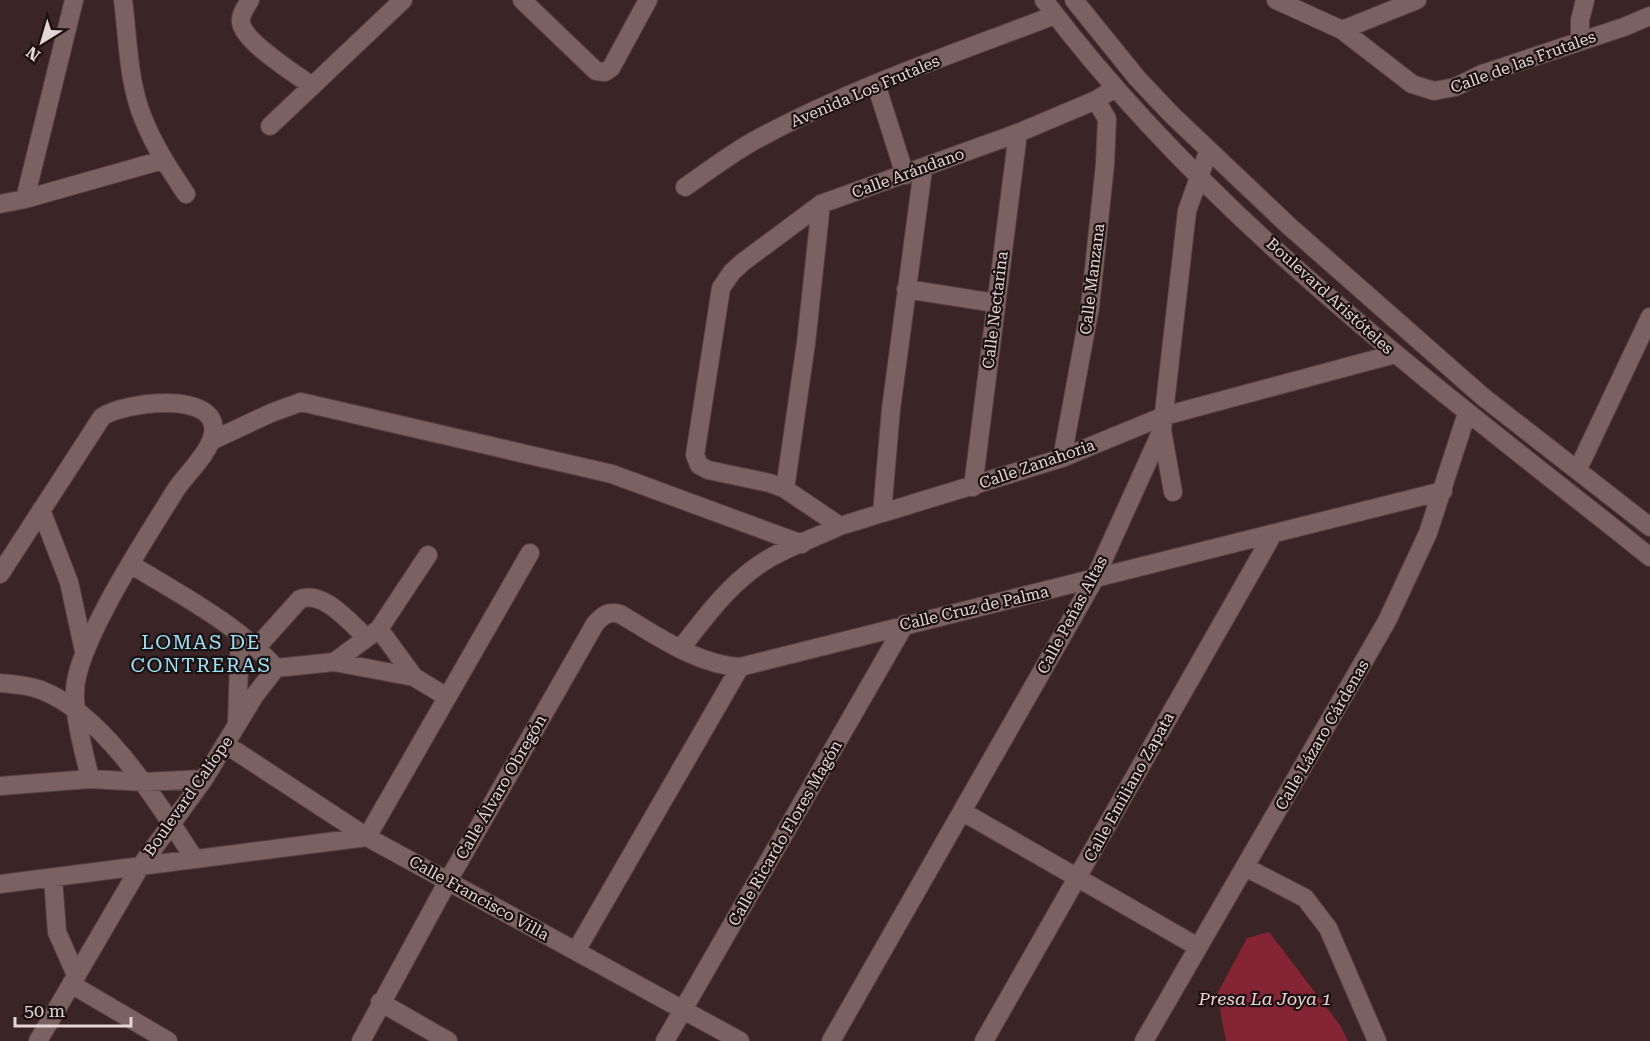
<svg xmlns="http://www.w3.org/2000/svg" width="1650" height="1041" font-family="'Roboto Serif',serif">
<rect width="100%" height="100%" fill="#3b2425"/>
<path fill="#842434" d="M1269,932L1340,1025L1348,1041H1226L1217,994L1247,938Z"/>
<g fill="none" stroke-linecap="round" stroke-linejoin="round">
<defs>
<path id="minor" d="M123,0C128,38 128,82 143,118C154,146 170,170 186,194
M250,0C246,7 240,14 241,22C243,42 296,74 312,86
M522,0L596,71L605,72L611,68L648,0
M1044,0C1210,221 1436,386 1650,557
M1074,0L1137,78L1172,115L1289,226L1482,396L1650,527
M1276,0L1342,30L1412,84L1434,91L1455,87L1482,74L1624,27L1650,16
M1342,30L1417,0
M1580,41V20L1585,0
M876,84L905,175
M1115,88L1096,100L1018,133L821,204L743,262L732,272L721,288L695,455L699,465L708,470L770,483L785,489L840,526L1062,458L1164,416L1395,354
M270,126L403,0
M685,187C710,170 734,151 761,137C854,87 956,53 1055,15
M25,199L74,0
M0,204L25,199L163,160
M906,289L995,303
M1162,430L1173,492
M211,441L271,413L301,402L612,474L802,544
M1062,458L1090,307L1105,164L1107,119L1096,100
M1578,469L1650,317
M973,487L1018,133
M785,489L806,343L821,204
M41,510L69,582L84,651
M882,513L891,409L923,169
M132,565C182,596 236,623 276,668
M0,574L102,417C123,402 221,389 213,434C209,454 186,474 175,491C148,535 77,642 75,690C74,720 84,750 90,779
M379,629L414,677
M257,647L300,599C324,590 350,623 367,638
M681,648C707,615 731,581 768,559C790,546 817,537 840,526
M334,662L414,677L447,697
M0,683C13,684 28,685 41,690C104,714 158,803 194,858
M237,722L240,634
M225,744L367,837L740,1041
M0,786L90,779L144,782L204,779
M963,812L1198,947
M1245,867L1305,898L1328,928L1377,1041
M53,878L57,932L76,975
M0,884L367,837L530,553
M576,951L740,667
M71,984L168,1041
M380,1002L448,1041
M38,1041L140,867L204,779L255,695L276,668L334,662L379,629L428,555
M361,1041L448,881L595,624C603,615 608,611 620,614C656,635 697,665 740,667L1443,491
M665,1041L905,624
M831,1041L1094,580L1162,430L1187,211L1208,152
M984,1041L1273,534
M1144,1041L1387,621L1428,533L1467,413"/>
</defs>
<use href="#minor" stroke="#544142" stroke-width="20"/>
<use href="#minor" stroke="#7c6162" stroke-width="18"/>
</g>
<g text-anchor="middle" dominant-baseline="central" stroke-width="4.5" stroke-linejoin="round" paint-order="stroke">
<g font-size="16" fill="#e5d5d5" stroke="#1b1111">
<text transform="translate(1523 62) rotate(-20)">Calle de las Frutales</text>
<text transform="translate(865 91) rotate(-23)">Avenida Los Frutales</text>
<text transform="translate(908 173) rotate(-20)">Calle Arándano</text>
<text transform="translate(1092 279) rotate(-83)">Calle Manzana</text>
<text transform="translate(1330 296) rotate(42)">Boulevard Aristóteles</text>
<text transform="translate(995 310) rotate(-83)">Calle Nectarina</text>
<text transform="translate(1037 464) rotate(-19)">Calle Zanahoria</text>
<text transform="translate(974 608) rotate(-13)">Calle Cruz de Palma</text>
<text transform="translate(1072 615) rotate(-62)">Calle Peñas Altas</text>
<text transform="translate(1322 735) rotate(-60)">Calle Lázaro Cárdenas</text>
<text transform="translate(501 787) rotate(-60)">Calle Álvaro Obregón</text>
<text transform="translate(1129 787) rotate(-61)">Calle Emiliano Zapata</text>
<text transform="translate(188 796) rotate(-55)">Boulevard Calíope</text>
<text transform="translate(785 833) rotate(-60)">Calle Ricardo Flores Magón</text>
<text transform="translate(479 898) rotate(29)">Calle Francisco Villa</text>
</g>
<g font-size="18" font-style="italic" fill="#efd3d4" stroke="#1b1111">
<text x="1265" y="998">Presa La Joya 1</text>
</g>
<g font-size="20" letter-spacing="1.5" fill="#99e4fa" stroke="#1b1111">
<text x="201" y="642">LOMAS DE<tspan x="201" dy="23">CONTRERAS</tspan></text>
</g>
</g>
<g transform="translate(42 42) rotate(217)" stroke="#1b1111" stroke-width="4.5" paint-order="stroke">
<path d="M0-4.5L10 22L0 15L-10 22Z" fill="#e5d5d5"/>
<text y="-9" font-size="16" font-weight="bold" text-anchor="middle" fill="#e5d5d5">N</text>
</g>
<path d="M15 1017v9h116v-9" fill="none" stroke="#e5d5d5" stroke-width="3"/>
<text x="24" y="1017" font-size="18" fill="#e5d5d5" stroke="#1b1111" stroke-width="4.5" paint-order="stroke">50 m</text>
</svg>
